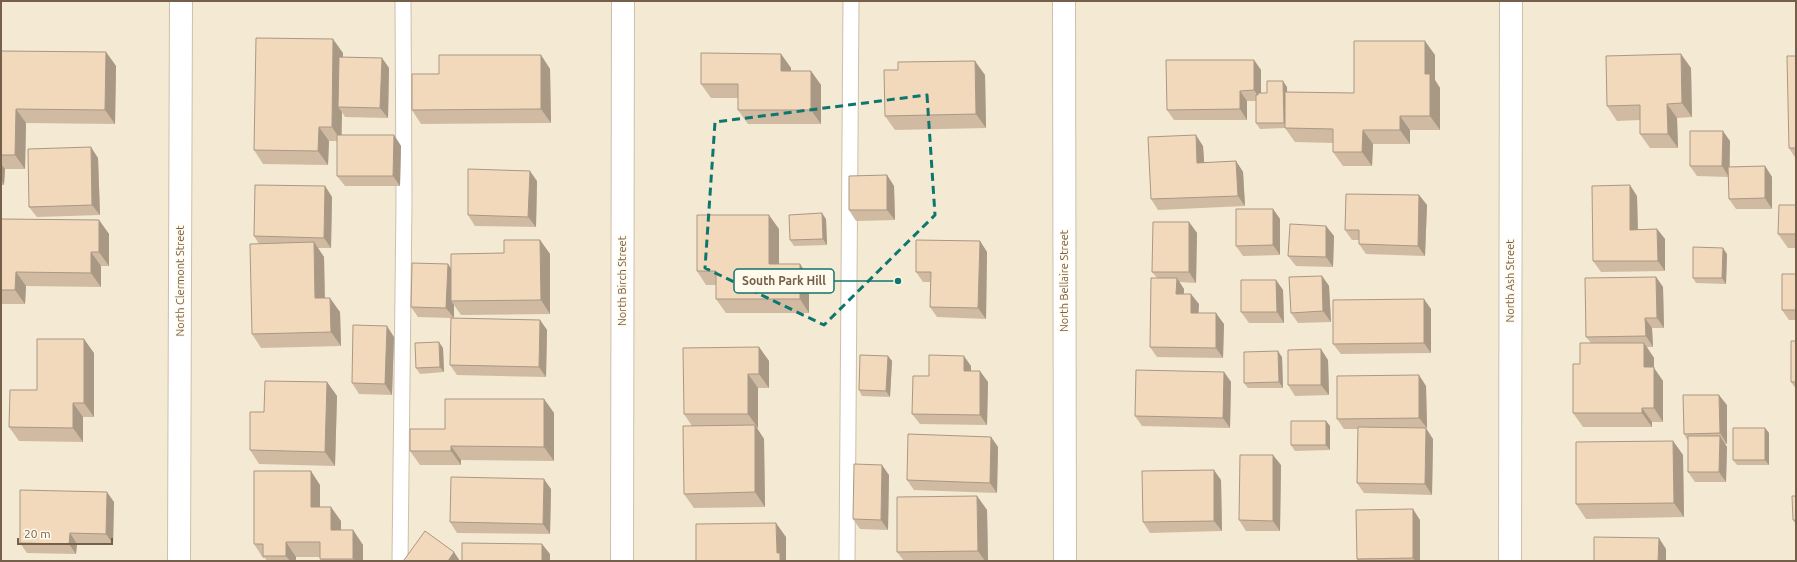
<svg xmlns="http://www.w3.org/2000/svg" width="1797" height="562" font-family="Ubuntu,sans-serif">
<rect width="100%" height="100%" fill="#fcf6e5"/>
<path fill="#f4e9d3" d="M1,1H1796V561H1Z"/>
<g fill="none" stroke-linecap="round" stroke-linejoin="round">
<defs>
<path id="service" d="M400,561L404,202L403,1
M847,561L851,1"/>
<path id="minor" d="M1064,1L1065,561
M179,561L181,1
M622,561L623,1
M1510,561L1511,1"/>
</defs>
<use href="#service" stroke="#cebfab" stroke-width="17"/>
<use href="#minor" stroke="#cebfab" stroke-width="24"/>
<use href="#service" stroke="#fff" stroke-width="15"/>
<use href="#minor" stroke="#fff" stroke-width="22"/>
</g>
<path fill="#d0bba2" d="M1,51L106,52L116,66L115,124L26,123L25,169H5L4,185H1Z
M343,53V57L382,58L389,68L388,118L345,117L342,112V135H394L401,146L400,186H345L337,176V141H329L328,165L263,164L254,150Z
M781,54L791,68V71H811L821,85V124H748L738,110V98H711L701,84Z
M541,55L550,69L551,123L421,124L412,110L439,74Z
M1435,55V80L1440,88V130H1410V144H1373L1372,166H1343L1333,152V143L1295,142L1285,128L1260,129L1256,123V101H1247V120H1174L1167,110L1254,60L1261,70V93H1267L1287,87V92L1354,93Z
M1796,56V159L1789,148Z
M1691,68L1692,117L1677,118L1678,148H1650L1640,134V120L1617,121L1607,106Z
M985,75L986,128L895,130L885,116Z
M1730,141V167L1765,166L1772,177V209H1736L1729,199L1728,177L1697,176L1690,166Z
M1203,146L1204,163L1236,161L1243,172L1245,206L1158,210L1151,199Z
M98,158L100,215L37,217L29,207Z
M887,175L894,186L895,220L856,221L849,210Z
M537,181L536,227L475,226L468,215Z
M325,186L332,197L331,248H318L324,257L325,298L340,312L341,346L261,348L252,334L259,244L254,236Z
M1419,195L1427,205L1425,256L1366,254L1359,244V240H1352L1345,230Z
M1637,196L1638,229H1657L1665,239V271L1601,272L1593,261Z
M1796,205V248H1788L1778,234Z
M1273,209L1280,219V255L1243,256L1236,246Z
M1,219L99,220L109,234V266H101V287L26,286L25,304H1Z
M826,219L827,245L794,246L790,240Z
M1189,222L1197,233L1196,283L1179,282L1184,289V294L1199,304L1198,313L1224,324L1223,358L1157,357L1150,347L1157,278L1152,272Z
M1326,226L1334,236L1333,267L1296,266L1288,256Z
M779,229V264H800L809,278V313H726L716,299V285H706L697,271Z
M540,240L550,254V314L461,315L454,305V318L540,320L547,330L546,377L457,375L450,365L451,318L418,317L411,307L448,264L451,269L504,253Z
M980,241L987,252L986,319L937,317L930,307V282H923L916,272Z
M1727,254L1726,284L1696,283L1693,278Z
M1796,274V320H1789L1782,310Z
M1322,276L1329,286L1331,322L1298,323L1291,313Z
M1656,277L1663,287L1664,328H1652L1653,347H1647L1654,358V368L1663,381V422H1652V427H1583L1573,413L1580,364L1591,343L1586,337Z
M1276,280L1283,290L1284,323H1249L1241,312Z
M1431,309V353L1341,354L1333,344Z
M394,337L392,395L359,394L352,383Z
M1796,341V389L1791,382Z
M759,347L769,361V388H758V428H757L764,439L765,507L694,508L684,494L692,426L684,414Z
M443,348L444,372L420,374L416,368Z
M94,353V417H83V442L19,441L9,427L37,390Z
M888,356L892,361L890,397L862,396L859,390Z
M1282,357L1283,388H1248L1244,383Z
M1328,360L1329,395L1295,396L1288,385Z
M971,366V371L988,382L987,425L920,424L912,414L929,376Z
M1224,372L1231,382L1230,428L1142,426L1135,416Z
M327,382L337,396L335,466L259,464L250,450L264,412Z
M1426,386L1427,428H1412L1433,439L1432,495L1364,493L1357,483L1358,429H1344L1337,419Z
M544,399L554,413V461L461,460V465H420L410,451Z
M1727,405V444H1725L1727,447L1726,482H1695L1688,472V441L1684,434Z
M1326,421L1330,426V450L1295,451L1291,445Z
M1765,428L1769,433V465H1737L1733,460Z
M991,437L998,447L997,493L914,490L907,480Z
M1673,441L1683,455L1684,517L1586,519L1576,504Z
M1281,465L1280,531H1246L1239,520Z
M889,475L888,530L860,529L853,519Z
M1221,480L1222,531L1150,533L1143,522Z
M320,485V507L341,521V530H353L363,545V561H322L320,559V557H296V561H267L265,558H263L254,544Z
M551,489L550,534L457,533L450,522Z
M977,496L987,510L988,561H904L897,552Z
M1796,496V525L1793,520Z
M114,502L113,544H77L76,554L27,553L20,543Z
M1420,520V561H1358L1357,559Z"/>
<path fill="#a99884" d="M333,39L343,53L342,107H338L342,112L341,141L332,127Z
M1425,41L1435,55V80L1440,88V130L1430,116L1425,74Z
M106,52L116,66L115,124L105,110Z
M781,54L791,68V85L781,71Z
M1681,54L1691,68L1692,117L1682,103Z
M541,55L550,69L551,123L541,109Z
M382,58L389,68L388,118L380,108Z
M1254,60L1261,70V101L1254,90Z
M975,61L985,75L986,128L976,114Z
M811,71L821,85V124L811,110Z
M1283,81L1287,87L1288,128L1284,123Z
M1240,91L1247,101V120L1240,109Z
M1667,104L1677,118L1678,148L1668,134Z
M16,109L26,123L25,169L15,155Z
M1400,116L1410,130V144L1400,130Z
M319,127L329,141L328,165L318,151Z
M1363,130L1373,144L1372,166L1362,152Z
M1723,131L1730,141L1729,177L1722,166Z
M394,135L401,146L400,186L393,176Z
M1196,135L1203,146L1205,173L1197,163Z
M91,147L98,158L100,215L92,205Z
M1236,161L1243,172L1245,206L1238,196Z
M1,164L5,169L4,185L1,180Z
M1765,166L1772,177V209L1765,198Z
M530,171L537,181L536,227L528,217Z
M887,175L894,186L895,220L887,210Z
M1630,185L1637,196L1638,240L1630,230Z
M325,186L332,197L331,248L324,238Z
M1419,195L1427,205L1425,256L1418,246Z
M1273,209L1280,219V255L1273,245Z
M822,213L826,219L827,245L823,239Z
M769,215L779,229V278L769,264Z
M99,220L109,234V266L99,252Z
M1189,222L1197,233L1196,283L1189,272Z
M1326,226L1334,236L1333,267L1326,257Z
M1657,229L1665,239V271L1658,261Z
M540,240L550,254V314L541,300Z
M980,241L987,252L986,319L978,308Z
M314,242L324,257L325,312L315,298Z
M1723,248L1727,254L1726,284L1722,278Z
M91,252L101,266V287L91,273Z
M448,264L455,275L451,301L454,305V318L446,308Z
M800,264L809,278V313L800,299Z
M16,272L26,286L25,304L15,290Z
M1322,276L1329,286L1331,322L1323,311Z
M1656,277L1663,287L1664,328L1657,318Z
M1177,278L1184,289L1183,304L1176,294Z
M1276,280L1283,290L1284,323L1277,312Z
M1191,294L1199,304L1198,323L1191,313Z
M330,298L340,312L341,346L331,332Z
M1424,299L1431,309V353L1424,343Z
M1216,313L1224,324L1223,358L1216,348Z
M1645,318L1652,328L1653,347L1646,336Z
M540,320L547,330L546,377L539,367Z
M387,326L394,337L392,395L385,384Z
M84,339L94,353V417L84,403Z
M439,342L443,348L444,372L440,367Z
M1644,343L1654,358V368L1663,381V422L1654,408L1644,367Z
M759,347L769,361V388L759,374Z
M1321,349L1328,360L1329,395L1321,385Z
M1278,351L1282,357L1283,388L1279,382Z
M888,356L892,361L890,397L886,391Z
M964,356L971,366V382L964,371Z
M980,371L988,382L987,425L980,415Z
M1224,372L1231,382L1230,428L1223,418Z
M748,374L758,388V428L748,414Z
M1419,375L1426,386L1427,428L1419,418Z
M327,382L337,396L335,466L325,452Z
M1719,395L1727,405V444L1720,433Z
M544,399L554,413V461L544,447Z
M73,403L83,417V442L73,428Z
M1642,408L1652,422V427L1642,413Z
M1326,421L1330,426V450L1326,445Z
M755,425L764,439L765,507L755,492Z
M1426,428L1433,439L1432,495L1425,484Z
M1765,428L1769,433V465L1765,460Z
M1720,436L1727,447L1726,482L1719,472Z
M991,437L998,447L997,493L990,483Z
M1673,441L1683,455L1684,517L1674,503Z
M451,446L461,460V465L451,451Z
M1,455L2,485L1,483Z
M1273,455L1281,465L1280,531L1273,521Z
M882,465L889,475L888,530L881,520Z
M1214,470L1221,480L1222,531L1214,521Z
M311,471L320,485V521L311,507Z
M544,479L551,489L550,534L543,524Z
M107,492L114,502L113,544L106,534Z
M977,496L987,510L988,561H985L978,551Z
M331,507L341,521V545L331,530Z
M1413,509L1420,520V561H1415L1413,558Z
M776,523L786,537V561H780L777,553Z
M353,530L363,545V561H355L353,559Z
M70,533L77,544L76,554L69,544Z
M1659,538L1666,549V561H1658Z
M286,542L296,557V561H290L286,556Z
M542,544L550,554V561H542Z
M454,552L460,561H448Z"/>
<path fill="#f2d9bc" stroke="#a99884" d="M256,38L333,39L332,127H319L318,151L254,150Z
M1354,41H1425V74H1430V116H1400V130H1363L1362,152H1333V129L1285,128V92L1354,93Z
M1,51L106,52L105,110L16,109L15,155H1Z
M701,53L781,54V71H811V110H738V84H701Z
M1681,54L1682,103L1667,104L1668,134H1640V105L1607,106L1606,56Z
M439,55H541V109L412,110V74H439Z
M1787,56H1796V148H1789Z
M339,57L382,58L380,108L338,107Z
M1166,60H1254V90L1240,91V109L1167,110Z
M975,61L976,114L885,116L884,70H898V62Z
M1267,81H1283L1284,123H1256V95H1258V93H1267Z
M1690,131H1723L1722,166H1690Z
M337,135H394L393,176H337Z
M1196,135L1197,163L1236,161L1238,196L1151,199L1148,137Z
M91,147L92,205L29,207L28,149Z
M1765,166V198L1729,199L1728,167Z
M468,169L530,171L528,217L468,215Z
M887,175V210H849V176Z
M255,185L325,186L324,238L254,236Z
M1630,185V230L1657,229L1658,261H1593L1592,186Z
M1346,194L1419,195L1418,246L1359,244V230H1345Z
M1779,205H1796V234H1778Z
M1236,209H1273V245L1236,246Z
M822,213L823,239L790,240L789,215Z
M697,215H769V264H800V299H716V271H697Z
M1,219L99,220V252H91V273L16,272L15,290H1Z
M1153,222H1189V272H1152Z
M1290,224L1326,226V257L1288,256Z
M504,240H540L541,300L451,301V254L504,253Z
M916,240L980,241L978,308L930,307L931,272H916Z
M314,242L315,298H330L331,332L252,334L250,244Z
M1693,247L1723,248L1722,278H1693Z
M412,263L448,264L446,308L411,307Z
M1782,274H1796V310H1782Z
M1322,276L1323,311L1291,313L1289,277Z
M1656,277L1657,318H1645L1646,336L1586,337L1585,278Z
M1151,278H1177L1176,294H1191V313H1216V348L1150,347Z
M1241,280H1276L1277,312H1241Z
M1424,299V343L1333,344V300Z
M451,318L540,320L539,367L450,365Z
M353,325L387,326L385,384L352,383Z
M37,339H84V403H73V428L9,427L10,390H37Z
M1791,341H1796V382H1791Z
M439,342L440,367L416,368L415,343Z
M1580,343H1644V367H1654V408H1642V413H1573V364H1580Z
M759,347V374H748V414H684L683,348Z
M1321,349V385H1288V350Z
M1278,351L1279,382L1244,383V352Z
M860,355L888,356L886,391L859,390Z
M929,355L964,356V371H980V415L912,414L913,376H929Z
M1136,370L1224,372L1223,418L1135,416Z
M1419,375V418L1337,419V376Z
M265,381L327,382L325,452L250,450V412H264Z
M1683,395H1719L1720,433L1684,434Z
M445,399H544V447L451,446V451H410V429H445Z
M1291,421H1326V445H1291Z
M755,425V492L684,494L683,426Z
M1358,427L1426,428L1425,484L1357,483Z
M1733,428H1765V460H1733Z
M908,434L991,437L990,483L907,480Z
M1688,436H1720L1719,472H1688Z
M1673,441L1674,503L1576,504V442Z
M1240,455H1273V521L1239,520Z
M854,464L882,465L881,520L853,519Z
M1214,470V521L1143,522L1142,471Z
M254,471H311V507H331V530H353V559H320V542H286V556H263V544H254Z
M451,477L544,479L543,524L450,522Z
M20,490L107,492L106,534L70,533L69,544L20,543Z
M977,496L978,551L897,552V497Z
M1792,496H1796V520H1793Z
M1413,509V558L1357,559L1356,510Z
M776,523L777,553H780V561H696V524Z
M425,531L454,552L448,561H406L404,560Z
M1594,537L1659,538L1658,561H1594Z
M462,543L542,544V561H462Z"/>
<path fill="none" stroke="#0f766e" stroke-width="3" stroke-dasharray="8 5" stroke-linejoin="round" d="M927,95L935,215L824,325L705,268L715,122Z"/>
<g text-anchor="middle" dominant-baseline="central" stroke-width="3" stroke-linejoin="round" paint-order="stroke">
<g font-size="11" fill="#755f4a" stroke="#fffaeb">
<text transform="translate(180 281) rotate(-90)">North Clermont Street</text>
<text transform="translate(622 281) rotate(-90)">North Birch Street</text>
<text transform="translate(1064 281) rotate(-90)">North Bellaire Street</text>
<text transform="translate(1510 281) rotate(-90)">North Ash Street</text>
</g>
</g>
<path fill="none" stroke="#0f766e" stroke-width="1.5" d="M898 281L834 281"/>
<circle fill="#0f766e" stroke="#fffaeb" stroke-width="1.5" cx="898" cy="281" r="4"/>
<rect fill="#fffaeb" stroke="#0f766e" stroke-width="1.5" x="734" y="269" width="100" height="24" rx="4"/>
<g font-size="12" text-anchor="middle" font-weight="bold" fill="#755f4a">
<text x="784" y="285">South Park Hill</text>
</g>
<rect width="1797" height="562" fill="none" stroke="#755f4a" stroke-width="4"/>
<path d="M18 538v6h94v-6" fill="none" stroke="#755f4a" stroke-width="2"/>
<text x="24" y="538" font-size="12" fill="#755f4a" stroke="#fffaeb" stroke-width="3" paint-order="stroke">20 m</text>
</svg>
